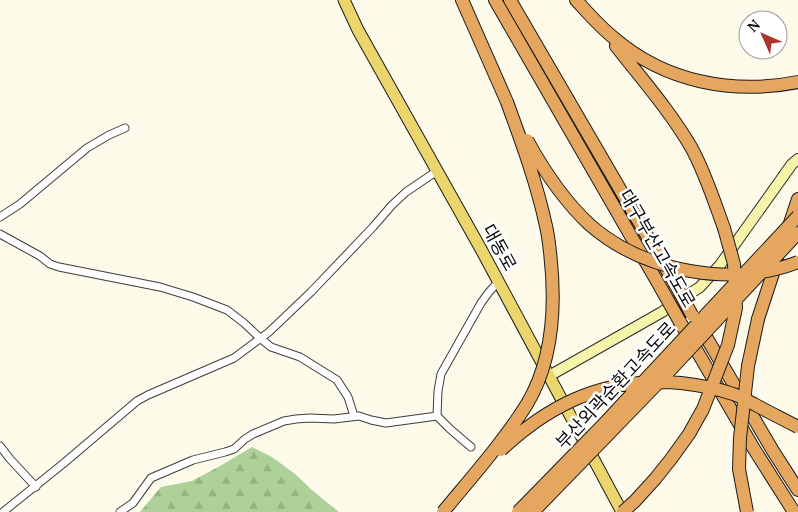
<svg xmlns="http://www.w3.org/2000/svg" width="798" height="512" font-family="'PT Serif','Noto Sans KR',serif">
<defs>
<pattern id="forest-firs" width="22" height="20" patternUnits="userSpaceOnUse" patternTransform="scale(1.25)"><rect width="22" height="20" fill="#add198"/><path d="M5 1l3.5 6h-7zM16 11l3.5 6h-7z" fill="#94b282"/></pattern>
</defs>
<rect width="100%" height="100%" fill="#fdfae9"/>
<path fill="url(#forest-firs)" d="M252,447L272,457L295,474L313,491L339,512H140L161,487L192,481L220,466Z"/>
<g fill="none" stroke-linecap="round" stroke-linejoin="round">
<defs>
<path id="street" d="M0,217L20,204L87,148L109,135L125,128
M0,234L40,256L50,264L59,267L160,287L193,297L227,310L244,323L260,338L271,347L300,357L337,380L348,397L354,416
M0,446L10,459L36,487
M471,447L450,429L437,416L438,391L441,374L481,303L489,292L499,281
M3,512L64,463L137,401L148,395L234,358L269,332L311,292L373,227L392,205L406,192L437,171
M120,512L133,503L151,478L193,460L225,452L234,449L245,439L253,434L284,421L296,419L310,418L334,419L359,416L371,420L386,423L437,416"/>
<path id="secondary" d="M549,376L662,312L700,287L720,265L792,164L798,159"/>
<path id="primary" d="M344,0L358,30L482,251L622,512"/>
<path id="highway" d="M462,0L507,102
M495,0L662,290
M510,0L674,282
M576,0C588,13 600,27 614,38C665,82 733,95 798,82
M616,46C641,78 670,111 691,147C705,172 714,201 724,228
M789,226L798,199
M758,319L777,261
M680,322L754,449L794,512
M699,325L773,451L798,490"/>
</defs>
<use href="#street" stroke="#3d3d3d" stroke-width="9"/>
<use href="#secondary" stroke="#2c2c2c" stroke-width="12"/>
<use href="#primary" stroke="#1b1b1b" stroke-width="13"/>
<use href="#highway" stroke="#1b1b1b" stroke-width="14"/>
<use href="#street" stroke="#fff" stroke-width="7"/>
<use href="#secondary" stroke="#f6f4aa" stroke-width="10"/>
<use href="#primary" stroke="#ead66c" stroke-width="11"/>
<use href="#highway" stroke="#e5a75f" stroke-width="12"/>
<defs>
<path id="highway-bridge" d="M527,140C544,171 564,201 590,225C644,272 732,288 798,262
M674,282L692,315
M662,290L680,322
M501,450C553,401 608,377 681,383C698,385 716,388 733,394C740,396 747,401 754,404C768,412 783,419 798,427
M443,512C471,478 504,441 527,404C554,359 556,303 550,252C549,243 548,234 546,226C537,184 522,143 507,102
M518,512L601,427L798,216
M533,512L661,380L798,233
M623,512L635,501L655,479L671,459L689,434L703,409L728,345L736,308L734,264L724,228
M747,512L739,469L740,438L748,366L758,319"/>
</defs>
<use href="#highway-bridge" stroke="#1b1b1b" stroke-width="14" stroke-linecap="butt"/>
<use href="#highway-bridge" stroke="#e5a75f" stroke-width="12"/>
</g>
<g text-anchor="middle" dominant-baseline="central" stroke-width="5" stroke-linejoin="round" paint-order="stroke">
<g font-size="18" fill="#0a0a0a" stroke="#fff">
<text transform="translate(500 247) rotate(61)">대동로</text>
<text transform="translate(658 248) rotate(60)">대구부산고속도로</text>
<text transform="translate(615 385) rotate(-47)">부산외곽순환고속도로</text>
</g>
</g>
<g transform="translate(763 35) rotate(315)"><circle r="24" fill="#ffffff" stroke="#9d9d9d"/>
<path d="M0-4L9 19L0 12L-9 19Z" fill="#aa3632"/>
<text y="-8" font-size="14" font-weight="bold" text-anchor="middle" fill="#0a0a0a">N</text>
</g>
</svg>
